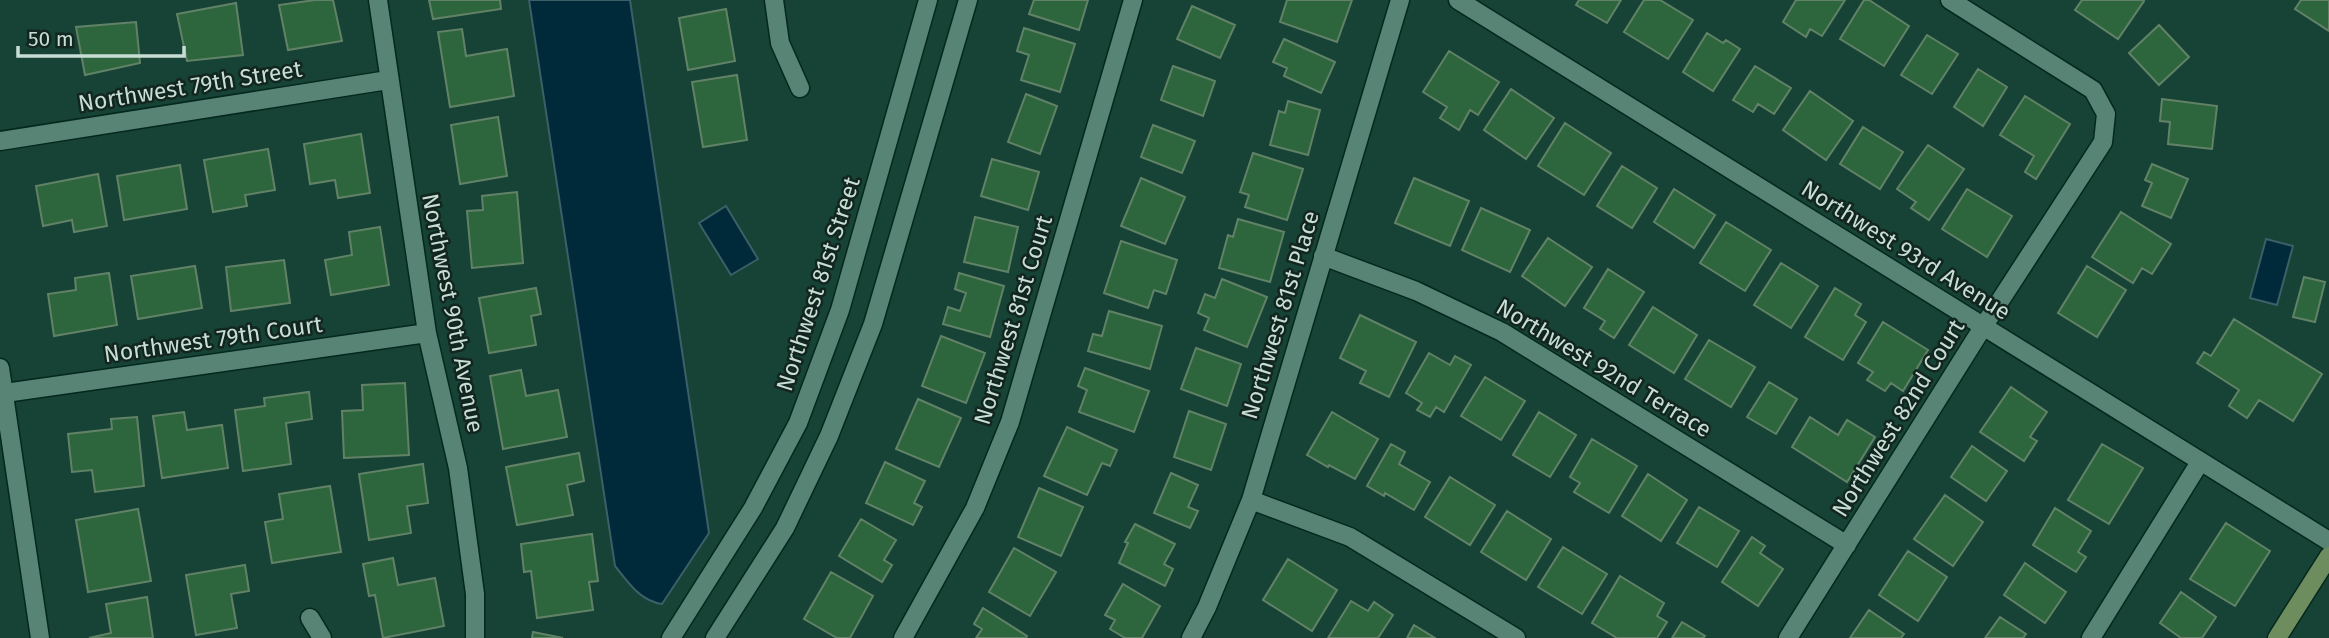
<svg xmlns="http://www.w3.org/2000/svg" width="2329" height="638" font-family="'Fira Sans',sans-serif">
<rect width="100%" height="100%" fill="#164335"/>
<path fill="#00293a" stroke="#3c5f68" stroke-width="2" d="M529,0H630L709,533L662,604C640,601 629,583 615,566Z
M726,206L758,259L731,275L699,223Z
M2266,239L2293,246L2277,305L2250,298Z"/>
<path fill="#2d653c" stroke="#628268" stroke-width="2" d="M315,0H333L342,41L288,50L279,5Z
M429,0H500L501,9L433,19Z
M1034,0H1088L1079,30L1029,14Z
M1287,0H1352L1337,42L1280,22Z
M1579,0H1621L1607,23L1576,5Z
M1644,0H1660L1693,20L1668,59L1624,32Z
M1796,0H1845L1822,36L1810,29L1806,37L1783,22Z
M1864,0H1869L1909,26L1884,66L1840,39Z
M2082,0H2143L2144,1L2118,39L2075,10Z
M2301,0H2329V31L2295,9Z
M236,3L243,55L187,61L177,14Z
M1192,6L1235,25L1220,58L1177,39Z
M726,9L735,61L688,70L679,18Z
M136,22L140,63L85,75L76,27Z
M2159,25L2189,57L2159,85L2129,53Z
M1024,28L1075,44L1060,92L1021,80L1029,55L1017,51Z
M462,29L466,56L507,49L514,96L450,107L438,32Z
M1707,33L1723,43L1726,40L1740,49L1713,91L1683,72Z
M1927,35L1958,54L1932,94L1901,75Z
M1284,39L1335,62L1321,93L1284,76L1287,68L1273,62Z
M1449,51L1499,82L1478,115L1470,110L1459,130L1440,118L1447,107L1423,92Z
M1173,66L1215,81L1203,116L1161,100Z
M1755,66L1791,88L1774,114L1758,104L1753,112L1733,100Z
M1978,69L2007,87L1983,126L1954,107Z
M737,75L747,140L703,147L692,82Z
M1511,89L1554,118L1526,159L1484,130Z
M1810,91L1853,121L1826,160L1783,130Z
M1026,94L1057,106L1040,154L1008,142Z
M2025,96L2070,124L2036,179L2025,172L2034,156L2000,135Z
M2162,99L2217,106L2212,149L2168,144L2170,122L2160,121Z
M1288,101L1320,110L1308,155L1270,145L1279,111L1285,113Z
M498,117L507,176L460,184L451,125Z
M1565,123L1611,153L1584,195L1538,166Z
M1153,125L1195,141L1182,173L1141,157Z
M1863,127L1903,152L1880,189L1840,164Z
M361,134L370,193L338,198L335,180L310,184L304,144Z
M1928,145L1964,169L1929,220L1911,208L1916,202L1897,189Z
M268,149L275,190L245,195L247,206L213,212L204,160Z
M1253,153L1303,169L1287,220L1245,207L1249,195L1240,192Z
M992,159L1039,172L1028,210L981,196Z
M2152,164L2188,179L2171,218L2142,206L2152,183L2145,180Z
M180,165L187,209L124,220L117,176Z
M1622,166L1657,188L1632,228L1597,206Z
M98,174L107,226L74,232L72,220L43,226L36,186Z
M1141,178L1185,197L1165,244L1121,226Z
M1414,178L1469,201L1450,246L1395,223Z
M1674,189L1715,215L1694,248L1654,222Z
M1967,189L2012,216L1987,257L1942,229Z
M517,192L523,263L472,268L467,211L483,210L482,196Z
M1481,208L1530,230L1510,272L1462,250Z
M2121,212L2171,244L2152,274L2142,268L2133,283L2092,257Z
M975,217L1018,227L1008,272L964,262Z
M1238,219L1284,232L1270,282L1219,268L1228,235L1233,237Z
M1726,222L1771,250L1745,291L1700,263Z
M380,227L389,285L331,295L325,260L352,255L349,232Z
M1548,238L1592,267L1565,306L1522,276Z
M1121,241L1177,260L1166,294L1154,290L1148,308L1104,293Z
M284,260L290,303L231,311L226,267Z
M1781,263L1818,286L1791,328L1754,305Z
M195,266L202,308L138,319L131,276Z
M2087,266L2126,290L2097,337L2058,313Z
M1608,269L1644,292L1614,338L1600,329L1605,321L1584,308Z
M109,273L117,325L54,336L48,294L76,290L75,278Z
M959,273L1004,286L990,337L943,324L948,307L960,311L966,293L955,289Z
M2304,277L2325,282L2315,322L2293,317Z
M1222,279L1267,297L1247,347L1204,330L1209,318L1198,313L1205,294L1215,298Z
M536,288L541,314L531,316L536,345L489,353L479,298Z
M1835,288L1861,304L1855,315L1866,322L1843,360L1805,337Z
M1653,307L1697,335L1674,373L1629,345Z
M1109,311L1162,326L1150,369L1088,351L1093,334L1102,336Z
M1360,315L1416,342L1389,397L1360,383L1366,371L1340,358Z
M2234,319L2322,374L2293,421L2259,400L2247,418L2229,406L2239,390L2197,363L2204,352L2211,356Z
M1883,322L1928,350L1903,391L1891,383L1885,391L1867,380L1873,372L1858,363Z
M941,336L985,353L966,403L922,386Z
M1709,340L1755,367L1731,407L1685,379Z
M1196,348L1241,364L1227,406L1181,389Z
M1429,353L1450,365L1455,356L1471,365L1444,412L1436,407L1430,417L1417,410L1422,403L1406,393Z
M1085,368L1149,391L1134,432L1079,412L1087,390L1078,386Z
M521,370L526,396L558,390L567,437L503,449L490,376Z
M1485,377L1525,401L1501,440L1461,416Z
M1769,382L1797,399L1776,434L1747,417Z
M405,383L409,455L344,458L342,411L363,410L362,385Z
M2011,387L2047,412L2030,437L2037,441L2024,461L1980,432Z
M309,392L312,419L286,423L291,464L243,471L235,410L265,406L264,398Z
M918,399L961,418L939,467L896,449Z
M1189,411L1226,424L1211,470L1174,457Z
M184,412L187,430L222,425L228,468L162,478L153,416Z
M1332,412L1378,439L1355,479L1329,465L1328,467L1307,455Z
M1539,412L1576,435L1550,477L1513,455Z
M137,417L144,486L95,492L92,470L72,472L68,434L112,429L111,419Z
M1810,417L1838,435L1847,420L1875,437L1847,482L1792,447Z
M1067,427L1117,450L1110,466L1102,463L1087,495L1044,476Z
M1592,439L1637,466L1609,513L1574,492L1580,483L1570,477Z
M1391,444L1405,452L1399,464L1430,482L1414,510L1385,493L1384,496L1367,486Z
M2102,444L2143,468L2109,524L2068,500Z
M1972,446L2007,471L1986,501L1951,477Z
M579,453L584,481L567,485L573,515L517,525L506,467Z
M885,462L925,481L914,503L922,507L913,525L866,503Z
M423,464L428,503L407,506L411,533L369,540L359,474Z
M1171,473L1198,485L1188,507L1198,511L1190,528L1154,513Z
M1648,474L1687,500L1661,541L1622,516Z
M1450,477L1495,505L1470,545L1425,517Z
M330,486L341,552L272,563L265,522L283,519L279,494Z
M1039,488L1083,507L1061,556L1018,537Z
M1945,495L1983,522L1953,566L1914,539Z
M1699,507L1739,531L1717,567L1677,543Z
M2055,508L2091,531L2078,552L2086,557L2076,572L2033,545Z
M138,509L151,581L88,592L76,520Z
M1507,511L1551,539L1526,580L1481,552Z
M861,519L896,540L884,560L892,565L882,582L839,556Z
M2226,523L2270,551L2235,606L2190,579Z
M1135,524L1175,544L1164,564L1173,569L1165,586L1119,563L1128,543L1125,542Z
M592,534L598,581L589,582L593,610L537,618L531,571L524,572L521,544Z
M1752,537L1765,546L1760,553L1783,569L1758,606L1722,582Z
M1563,547L1607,574L1582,614L1538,587Z
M1014,548L1056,572L1030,616L989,592Z
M1908,551L1947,577L1918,621L1879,595Z
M393,558L398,585L435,578L444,626L383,638L375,595L369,596L363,564Z
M1288,559L1337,590L1312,631L1263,600Z
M2025,563L2066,592L2045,623L2004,595Z
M245,565L249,591L231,594L237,628L196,635L186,575Z
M831,572L873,596L850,638H837L804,619Z
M1620,576L1664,603L1657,616L1667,622L1657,638H1617L1592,623Z
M1123,584L1160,606L1142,638H1125L1110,629L1115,620L1105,615Z
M2181,592L2216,617L2202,638H2181L2160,623Z
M147,597L153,638H89L111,633L106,604Z
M1351,601L1368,611L1374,602L1393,615L1378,638H1328Z
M983,608L1027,636L1026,638H976L982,629L974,624Z
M1869,610L1904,634L1901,638H1850Z
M2000,617L2026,634L2023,638H1985Z
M1682,622L1705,636L1703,638H1672Z
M1414,625L1435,638H1407Z
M533,632L563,638H532Z"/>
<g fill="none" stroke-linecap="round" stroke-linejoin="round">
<defs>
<path id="minor" d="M378,0L427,333L458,468L475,594V638
M774,0L780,43L800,88
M1458,0L2329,541
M0,141L388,80
M1323,256L1416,291L1502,332L1847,545
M0,368L40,638
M5,393L427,333
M1251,500L1350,537L1516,638
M310,618L322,638
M903,638L975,508L1010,422L1133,0
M1191,638L1207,607L1251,500L1400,0
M1788,638L1983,327L2103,142L2106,114L2093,90L1950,0
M2091,638L2200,462"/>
<path id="tertiary" d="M671,638L753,508L798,423L840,310L928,0
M715,638L785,528L829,436L873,324L968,0"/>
<path id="secondary" d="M2277,638L2329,556"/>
</defs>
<use href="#minor" stroke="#05281e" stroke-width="21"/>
<use href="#tertiary" stroke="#05281e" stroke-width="21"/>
<use href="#secondary" stroke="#05281e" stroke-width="21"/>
<use href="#minor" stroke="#578474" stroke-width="18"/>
<use href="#tertiary" stroke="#578474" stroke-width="18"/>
<use href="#secondary" stroke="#6d8d5f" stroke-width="18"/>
</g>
<g text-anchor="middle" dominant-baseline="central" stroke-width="5" stroke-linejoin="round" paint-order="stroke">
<g font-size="23" fill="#c7ded5" stroke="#13251f">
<text transform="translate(190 86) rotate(-9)">Northwest 79th Street</text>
<text transform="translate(1906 250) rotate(32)">Northwest 93rd Avenue</text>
<text transform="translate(818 284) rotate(-72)">Northwest 81st Street</text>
<text transform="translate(453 313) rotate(79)">Northwest 90th Avenue</text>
<text transform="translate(1280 315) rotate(-73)">Northwest 81st Place</text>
<text transform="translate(1013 320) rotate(-73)">Northwest 81st Court</text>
<text transform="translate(213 339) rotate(-8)">Northwest 79th Court</text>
<text transform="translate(1604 368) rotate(31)">Northwest 92nd Terrace</text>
<text transform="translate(1898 418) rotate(-58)">Northwest 82nd Court</text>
</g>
</g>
<path d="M18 46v10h166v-10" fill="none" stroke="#c7ded5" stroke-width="3.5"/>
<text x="28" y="46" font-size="21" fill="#c7ded5" stroke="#13251f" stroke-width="5" paint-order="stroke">50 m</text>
</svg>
